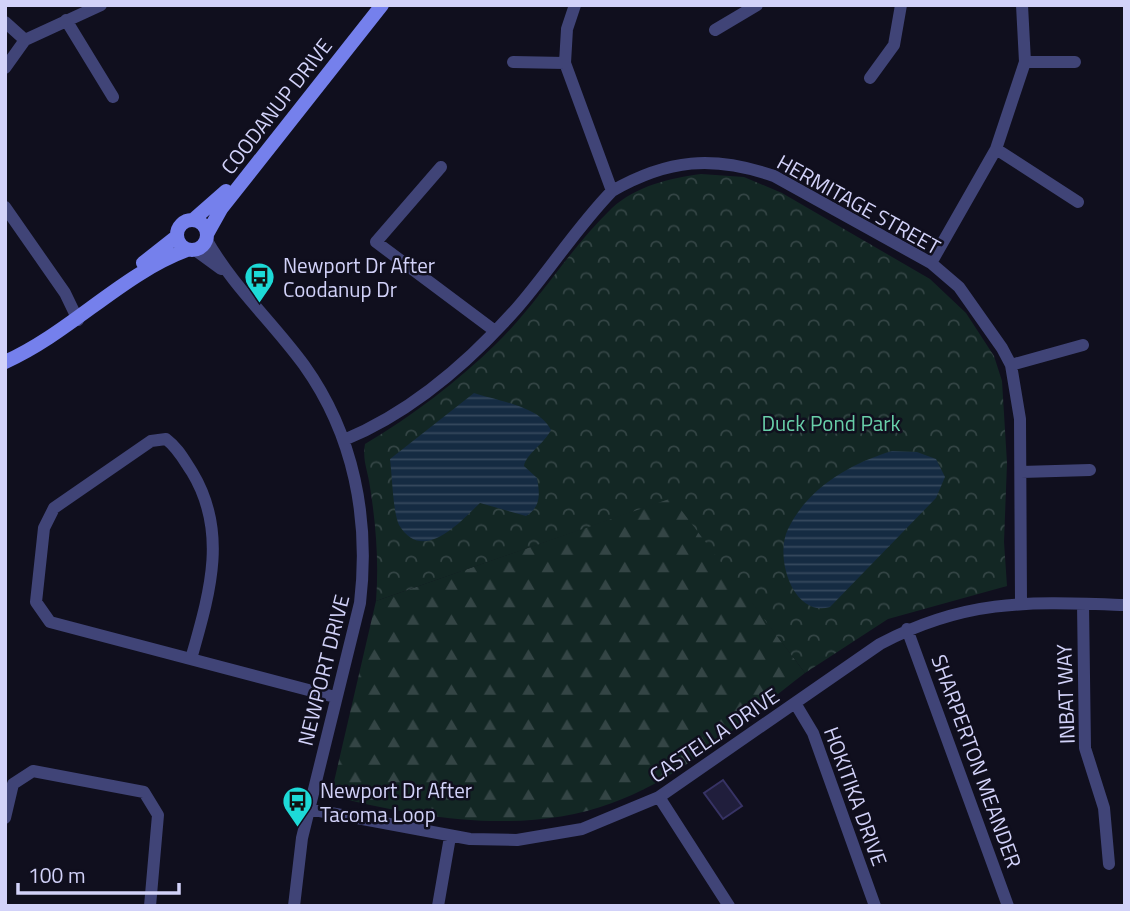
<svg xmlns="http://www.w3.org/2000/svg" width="1130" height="911" font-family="'Titillium Web',sans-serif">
<defs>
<pattern id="forest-firs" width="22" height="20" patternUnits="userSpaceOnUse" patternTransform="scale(1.75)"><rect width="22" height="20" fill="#132724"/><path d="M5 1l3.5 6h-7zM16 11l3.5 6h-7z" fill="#344545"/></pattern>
<pattern id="park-crowns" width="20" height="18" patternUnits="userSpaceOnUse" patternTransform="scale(1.75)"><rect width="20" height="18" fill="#132724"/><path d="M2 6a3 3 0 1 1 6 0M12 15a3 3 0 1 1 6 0" fill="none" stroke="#344545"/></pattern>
<pattern id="water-rules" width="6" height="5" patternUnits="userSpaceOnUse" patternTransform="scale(1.75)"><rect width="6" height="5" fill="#152b42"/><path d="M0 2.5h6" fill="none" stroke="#36495e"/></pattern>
</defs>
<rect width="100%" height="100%" fill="#100f1e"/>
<path fill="url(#forest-firs)" d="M673,497L805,673C744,719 685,777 612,803C527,835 425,819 340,798L333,786L376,601Z"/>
<path fill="url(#park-crowns)" d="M701,174L744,177L782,193L930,279L966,313L994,356L1002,381L1007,463L1004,542L1007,586L888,619L805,673L672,498L376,601C379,563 376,525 370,487C368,471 362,460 365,444C412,416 457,382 497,343C539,302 569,249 612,208C636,186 670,178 701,174Z"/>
<path fill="url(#water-rules)" d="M474,393C498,401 539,406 551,430C544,444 526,454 524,466L537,478C540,494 541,507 526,516L480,503C461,521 423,565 399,525C393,513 392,474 390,459Z
M892,451L917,452L936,459L945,477L936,498L830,607C793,618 774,557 788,529C808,488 849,464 892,451Z"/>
<path fill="#201e3c" stroke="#373365" stroke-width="2" d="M723,780L742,806L723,819L704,793Z"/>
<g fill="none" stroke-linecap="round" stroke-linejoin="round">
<path stroke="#404477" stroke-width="12" d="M575,5L567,29L565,63L612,191
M66,20L113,97
M5,22L25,40
M715,30L757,5
M513,62L565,63
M1025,62H1075
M5,68L25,40L101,5
M870,78L894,45L901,5
M996,149L1078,202
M441,167L376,242L495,331
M5,207L65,293L78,320
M206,239C234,288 271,320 304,365C354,435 370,519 360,603L302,838L294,906
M195,250L221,269
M931,263L996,149L1025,62L1022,5
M1011,365L1083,345
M344,440C410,413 470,361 517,308C550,270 577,227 612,191C668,159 713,155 774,176L931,263L959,287L1002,348L1011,365L1020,419L1021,602
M1021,472L1090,470
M1083,604L1085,748L1104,808L1109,864
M907,629L1008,906
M191,659C209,595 229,533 192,472C184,460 178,448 166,439L151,441L54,508L44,528L36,602L50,622L335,697
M795,703L813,733L875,906
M659,797L729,906
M309,809L470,839L517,840L582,829L659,797L880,644C967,598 1030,602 1125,605
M5,818L13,784L33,771L144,792L158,815L150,906
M438,906L450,837"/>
<path stroke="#7580ec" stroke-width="14" d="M177 235a15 15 0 1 1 30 0a15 15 0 1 1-30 0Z
M193,220L226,191
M207,234L221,209L382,5
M143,263L176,237
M5,362C70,333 122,274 187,250"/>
</g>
<defs>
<symbol id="bus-pin" viewBox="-11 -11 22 30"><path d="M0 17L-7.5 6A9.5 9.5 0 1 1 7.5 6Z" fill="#1ddad7" stroke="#100f1e"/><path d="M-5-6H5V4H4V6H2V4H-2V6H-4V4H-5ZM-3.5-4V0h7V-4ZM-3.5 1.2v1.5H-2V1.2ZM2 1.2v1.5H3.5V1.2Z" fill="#111"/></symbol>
</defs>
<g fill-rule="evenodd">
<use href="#bus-pin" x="242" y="260" width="35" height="47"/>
<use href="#bus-pin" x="280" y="784" width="35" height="47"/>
</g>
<g text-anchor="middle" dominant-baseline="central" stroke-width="5" stroke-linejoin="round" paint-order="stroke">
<g font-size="21" fill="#d2d2f9" stroke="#100f1e">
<text transform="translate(276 106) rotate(-52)">COODANUP DRIVE</text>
<text transform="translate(859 204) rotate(29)">HERMITAGE STREET</text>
<text transform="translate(323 670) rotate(-76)">NEWPORT DRIVE</text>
<text transform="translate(1065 694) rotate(-92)">INBAT WAY</text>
<text transform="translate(714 735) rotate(-34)">CASTELLA DRIVE</text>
<text transform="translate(977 761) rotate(70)">SHARPERTON MEANDER</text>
<text transform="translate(856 796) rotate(70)">HOKITIKA DRIVE</text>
</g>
<g font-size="21" fill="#d2d2f9" stroke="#100f1e" text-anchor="start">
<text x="283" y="265">Newport Dr After<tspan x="283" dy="24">Coodanup Dr</tspan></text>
<text x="320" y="790">Newport Dr After<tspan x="320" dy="24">Tacoma Loop</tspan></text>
</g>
<g font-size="21" fill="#68cfa9" stroke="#100f1e">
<text x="831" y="423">Duck Pond Park</text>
</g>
</g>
<rect width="1130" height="911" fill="none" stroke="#d2d2f9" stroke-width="14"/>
<path d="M18 883v10h161v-10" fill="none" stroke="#d2d2f9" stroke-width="3.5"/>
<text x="28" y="883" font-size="21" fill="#d2d2f9" stroke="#100f1e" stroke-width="5" paint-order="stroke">100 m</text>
</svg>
